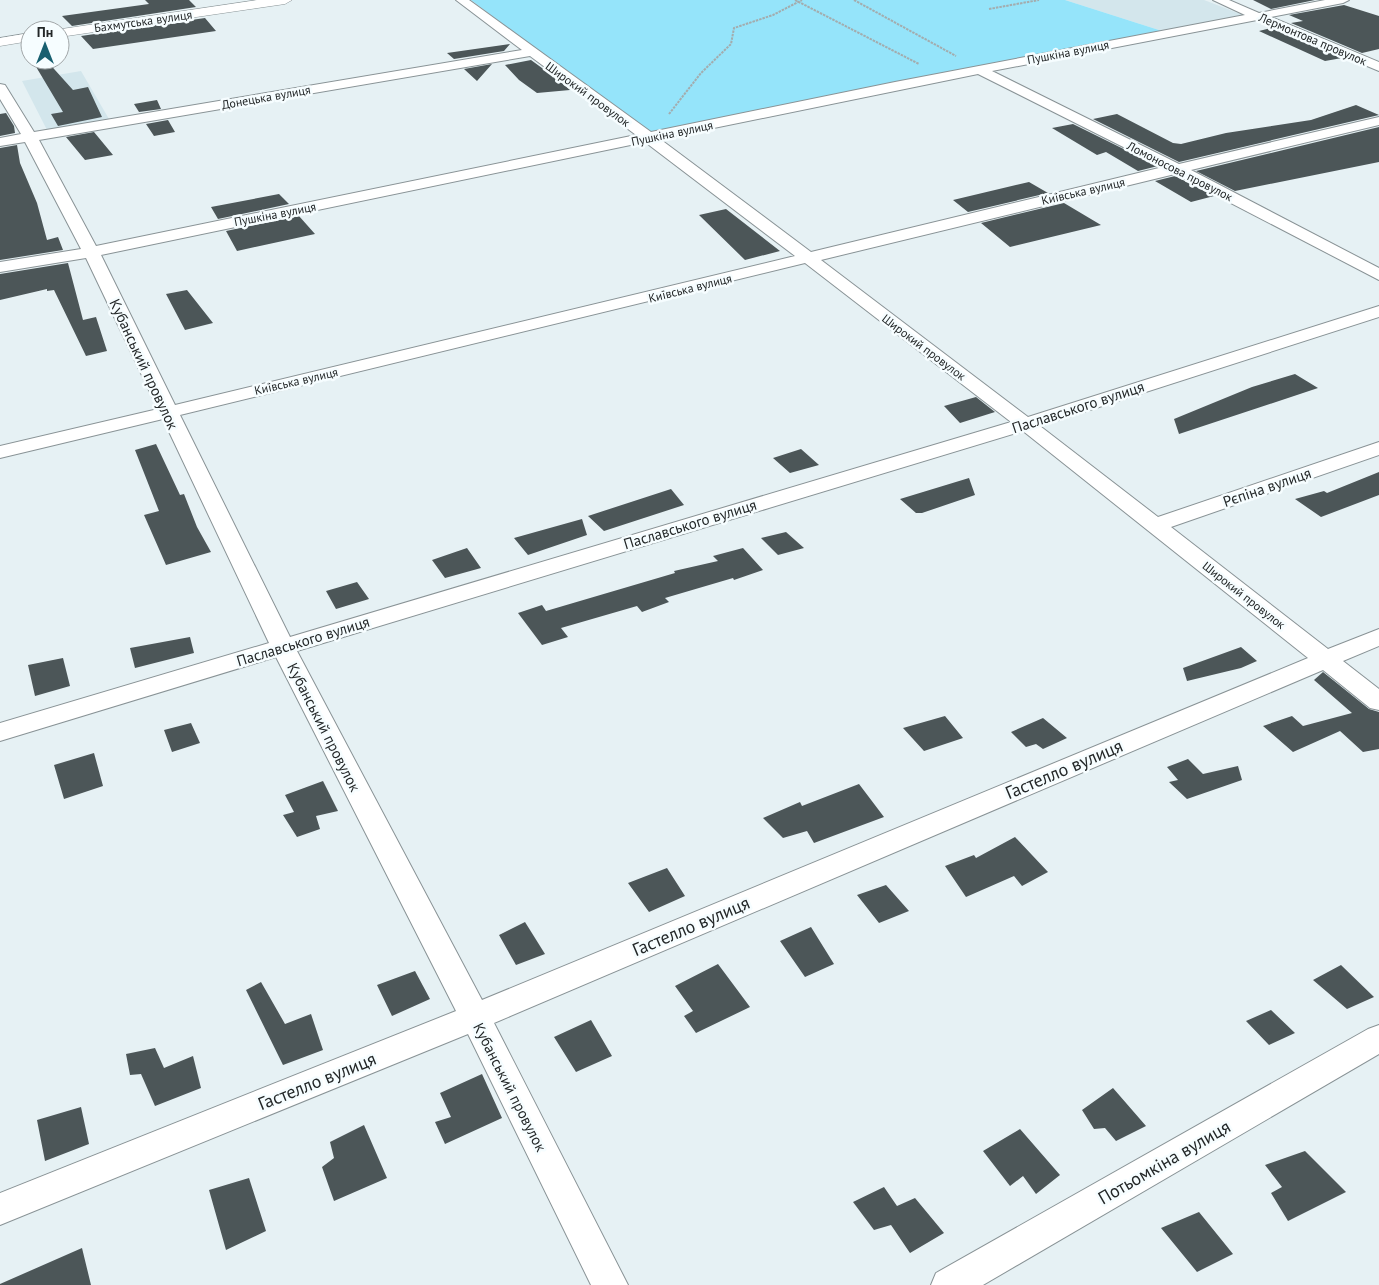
<svg xmlns="http://www.w3.org/2000/svg" width="1379" height="1285" font-family="'PT Sans',sans-serif">
<rect width="100%" height="100%" fill="#e6f1f4"/>
<path fill="#d3e6ec" d="M1065,0H1204L1243,15L1162,31Z
M81,71L109,119L47,130L22,81Z"/>
<path fill="#95e4fa" d="M471,0H1065L1162,31L647,133Z"/>
<path fill="#4c5658" d="M145,0H189L196,7L72,26L62,16L149,4Z
M1253,0H1315L1271,9Z
M1344,5L1379,16V49L1362,53L1291,23L1303,21L1289,15Z
M205,18L216,31L93,49L81,36Z
M1271,28L1342,58L1325,61L1259,31Z
M510,44L504,51L454,59L447,53Z
M32,60H46L73,90L88,87L102,117L58,126L51,114L63,112Z
M531,60L557,79L570,90L537,93L519,80L505,65Z
M492,64L477,81L464,69Z
M157,100L161,109L139,112L134,104Z
M1356,105L1379,115L1179,162L1093,119L1117,114L1173,143L1181,144L1226,133L1311,120Z
M6,113L14,126L15,133L0,136V114Z
M168,120L175,132L154,136L146,124Z
M1073,124L1158,166L1138,171L1106,152L1097,155L1052,128Z
M1379,127V162L1235,191L1196,171Z
M94,132L113,155L85,160L66,137Z
M17,145L20,163L37,203L47,240L58,237L63,250L0,260V148Z
M1175,176L1214,196L1191,202L1155,181Z
M1029,182L1048,193L968,212L953,200Z
M279,194L289,204L218,219L211,207Z
M1064,203L1101,225L1010,247L981,223Z
M726,209L780,251L745,260L699,215Z
M299,216L315,234L237,251L226,231Z
M68,263L83,320L96,317L107,351L86,356L54,290L47,291V289L0,300V274Z
M187,290L213,323L185,330L166,294Z
M1295,374L1318,388L1179,434L1174,419L1252,387Z
M976,397L995,412L960,423L944,406Z
M156,444L180,495L184,494L197,527L211,552L166,565L144,515L159,511L135,450Z
M801,449L819,465L790,473L773,458Z
M1379,472V495L1321,517L1295,499L1324,491L1327,493Z
M969,478L975,495L922,513H916L900,499Z
M671,489L684,505L604,531L588,516Z
M582,519L587,535L528,555L514,538Z
M786,532L804,548L778,555L761,538Z
M467,548L481,568L445,578L432,560Z
M743,548L763,570L734,580L733,578L665,598L669,602L642,612L637,606L561,628L568,637L542,645L518,613L542,605L546,611L675,573L674,571L718,561L713,556Z
M357,582L369,599L336,609L326,591Z
M190,637L194,653L135,668L130,648Z
M1241,647L1257,661L1241,668L1187,681L1183,668Z
M63,658L70,686L35,696L28,665Z
M1323,672L1369,709L1379,712V749L1363,752L1340,731L1293,752L1263,726L1292,716L1303,726L1352,713L1314,680Z
M945,716L963,738L924,751L903,728Z
M1043,718L1067,738L1043,749L1036,744L1026,747L1011,732Z
M191,723L200,743L172,752L164,730Z
M94,753L103,786L64,799L54,765Z
M1188,759L1203,774L1238,766L1242,780L1187,799L1169,782L1178,780L1167,767Z
M323,781L338,811L316,816L320,829L297,837L283,815L294,812L285,795Z
M859,784L884,817L814,843L807,831L783,838L763,818L800,802L802,806Z
M1015,837L1048,872L1022,886L1014,876L966,897L945,866L974,855L976,858Z
M667,868L685,896L649,912L628,883Z
M886,885L909,911L879,923L857,895Z
M525,922L545,954L516,965L499,935Z
M811,927L834,964L805,977L780,941Z
M718,964L750,1007L696,1033L684,1016L693,1011L675,986Z
M1341,965L1374,997L1347,1009L1313,980Z
M415,971L430,999L392,1016L377,985Z
M261,982L285,1024L311,1014L323,1050L283,1065L246,990Z
M1271,1010L1295,1033L1269,1045L1246,1021Z
M591,1020L612,1056L576,1072L554,1037Z
M155,1048L164,1068L193,1056L201,1088L155,1106L141,1074L130,1075L126,1054Z
M482,1074L502,1118L445,1144L435,1122L451,1117L440,1093Z
M1113,1088L1146,1126L1116,1141L1105,1128L1094,1129L1082,1110Z
M81,1107L89,1144L45,1161L37,1120Z
M364,1125L387,1178L334,1201L322,1167L334,1158L330,1142Z
M1020,1129L1060,1175L1036,1194L1023,1176L1010,1186L983,1151Z
M1305,1151L1346,1192L1288,1221L1271,1193L1282,1187L1265,1165Z
M249,1178L266,1231L226,1250L209,1190Z
M884,1187L897,1206L915,1198L944,1233L910,1253L891,1225L874,1230L853,1202Z
M1199,1212L1233,1254L1197,1272L1161,1228Z
M82,1248L91,1285H0V1284Z"/>
<g fill="none" stroke-linecap="round" stroke-linejoin="round">
<defs>
<path id="street" d="M456,0H469L651,132L895,82L1245,15L1213,0H1229L1259,13L1325,0H1349L1343,3L1271,17L1379,62V71L1257,20L992,71L1179,164L1379,117V125L1191,170L1379,268V280L1175,174L821,260L1028,417L1379,306V317L1040,426L1158,517L1379,442V455L1171,527L1328,649L1379,629V646L1343,661L1379,689V710L1370,708L1323,670L494,1023L628,1285H591L468,1034L0,1225V1193L456,1011L276,657L0,741V723L269,643L163,419L0,458V446L158,409L86,258L0,272V262L81,249L25,142L0,146V138L21,134L0,99V84L5,85L34,132L522,50ZM530,56L636,135L96,246L39,140ZM978,74L1163,167L811,252L660,139ZM645,142L795,256L175,405L101,255ZM805,263L1011,422L290,637L180,415ZM1023,431L1308,658L482,1000L297,651Z
M1379,1025V1054L983,1285H931L936,1273L1368,1029Z"/>
<path id="secondary" d="M257,0H292L285,4L60,37V30H55Z
M30,33V41L0,46V38Z"/>
</defs>
<use href="#street" stroke="#899396" stroke-width="2"/>
<use href="#secondary" stroke="#899396" stroke-width="1"/>
<path stroke="#a3acae" stroke-width="2" stroke-dasharray="2.5 1" stroke-linecap="butt" d="M795,0L919,64
M854,0L956,56
M989,9L1039,0
M669,114L701,73L731,44L734,28L773,15L802,0"/>
<use href="#street" fill="#fff" fill-rule="evenodd"/>
<use href="#secondary" fill="#fff" fill-rule="evenodd"/>
</g>
<g text-anchor="middle" dominant-baseline="central" stroke-width="5" stroke-linejoin="round" paint-order="stroke">
<g font-size="12" fill="#232728" stroke="#f6fdff">
<text transform="translate(143 21) rotate(-8)">Бахмутська вулиця</text>
<text transform="translate(1313 39) rotate(23)">Лермонтова провулок</text>
<text transform="translate(1068 52) rotate(-11)">Пушкіна вулиця</text>
<text transform="translate(588 94) rotate(36)">Широкий провулок</text>
<text transform="translate(266 97) rotate(-10)">Донецька вулиця</text>
<text transform="translate(672 133) rotate(-12)">Пушкіна вулиця</text>
<text transform="translate(1180 171) rotate(27)">Ломоносова провулок</text>
<text transform="translate(1083 191) rotate(-13)">Київська вулиця</text>
<text transform="translate(275 214) rotate(-11)">Пушкіна вулиця</text>
<text transform="translate(690 288) rotate(-14)">Київська вулиця</text>
<text transform="translate(924 347) rotate(37)">Широкий провулок</text>
<text transform="translate(296 381) rotate(-13)">Київська вулиця</text>
<text transform="translate(1244 595) rotate(38)">Широкий провулок</text>
</g>
<g font-size="15" fill="#232728" stroke="#f6fdff">
<text transform="translate(144 364) rotate(65)">Кубанський провулок</text>
<text transform="translate(1078 407) rotate(-18)">Паславського вулиця</text>
<text transform="translate(1267 487) rotate(-19)">Рєпіна вулиця</text>
<text transform="translate(690 524) rotate(-17)">Паславського вулиця</text>
<text transform="translate(303 641) rotate(-17)">Паславського вулиця</text>
<text transform="translate(324 727) rotate(63)">Кубанський провулок</text>
<text transform="translate(510 1087) rotate(63)">Кубанський провулок</text>
</g>
<g font-size="18" fill="#232728" stroke="#f6fdff">
<text transform="translate(1064 769) rotate(-23)">Гастелло вулиця</text>
<text transform="translate(691 926) rotate(-23)">Гастелло вулиця</text>
<text transform="translate(317 1081) rotate(-22)">Гастелло вулиця</text>
<text transform="translate(1164 1162) rotate(-30)">Потьомкіна вулиця</text>
</g>
</g>
<g transform="translate(45 45)"><circle r="24" fill="#f6fdff" stroke="#a2a7a9"/>
<path d="M0-4L9 19L0 12L-9 19Z" fill="#185f70"/>
<text y="-8" font-size="14" font-weight="bold" text-anchor="middle" fill="#232728">Пн</text>
</g>
</svg>
